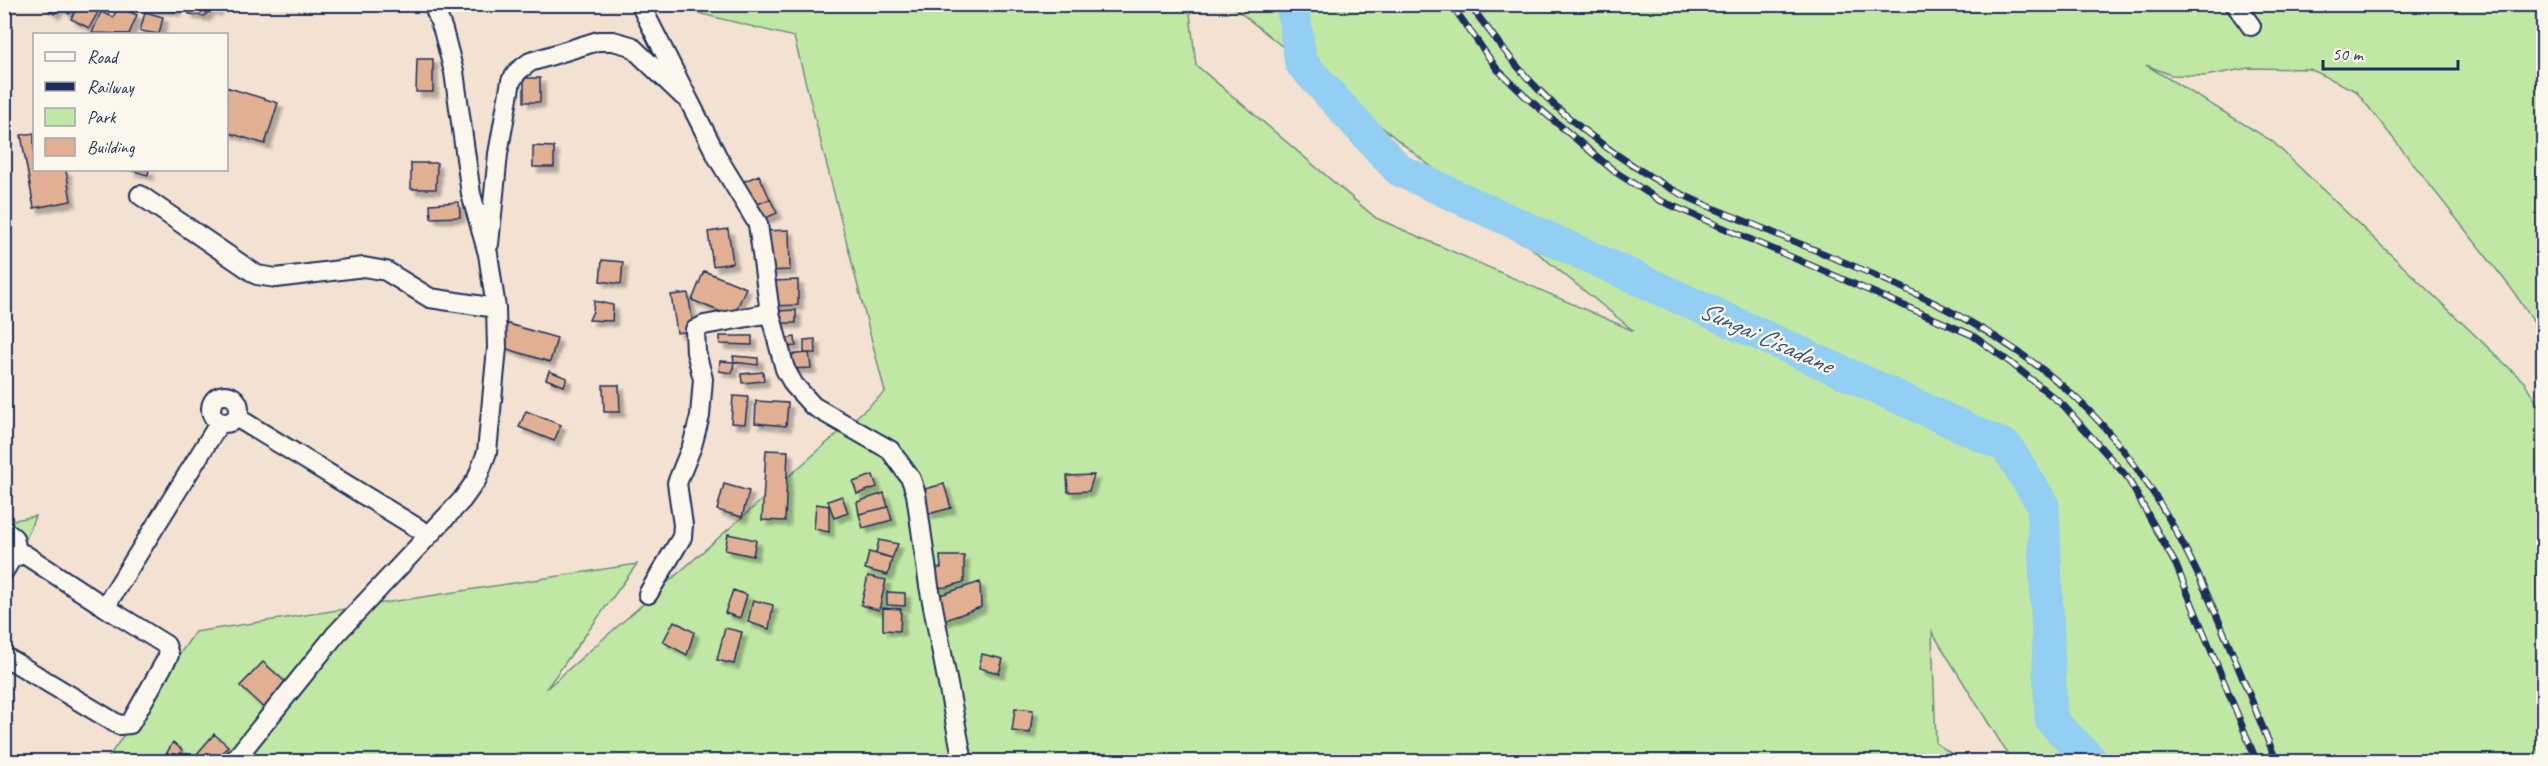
<svg xmlns="http://www.w3.org/2000/svg" width="2548" height="766" font-family="Caveat,sans-serif">
<defs>
<filter id="shadow"><feDropShadow dx="5" dy="5" stdDeviation="1.5" flood-color="#0004"/></filter>
</defs>
<rect width="100%" height="100%" fill="#f3e2d1"/>
<filter id="ink" filterUnits="userSpaceOnUse"><feTurbulence type="fractalNoise" baseFrequency=".0167" numOctaves="2"/><feDisplacementMap in="SourceGraphic" scale="12" xChannelSelector="R" yChannelSelector="G"/><feConvolveMatrix kernelMatrix="1 2 1 2 8 2 1 2 1" color-interpolation-filters="sRGB"/></filter>
<g filter="url(#ink)">
<path fill="#c0e8a4" stroke="#6e8c81" stroke-width="1.5" d="M666,5H1189L1196,65L1376,218L1634,331L1231,5H2543V335L2511,288L2356,91L2310,69L2249,68L2205,76L2171,75L2146,65L2272,141L2525,383L2544,416L2543,761H2012L1932,632L1936,743L1962,761L105,762L195,632L637,564L546,689L885,392L794,37Z
M35,516L5,593V522Z"/>
<g fill="none" stroke-linecap="round" stroke-linejoin="round">
<path stroke="#93cef3" stroke-width="33" d="M1292,4L1301,63L1399,170L2007,447L2043,505L2051,720L2093,762"/>
</g>
<path fill="#e1b093" stroke="#1b2f5e" stroke-width="1.5" filter="url(#shadow)" d="M42,4H77L69,14L60,7L54,14Z
M79,4H84L98,12L89,28L71,19Z
M147,4H177L176,11L147,7Z
M189,4H217V11L210,9L205,16L189,14Z
M118,7L137,15L129,34L92,33L101,12L113,17Z
M145,12L163,17L159,34L140,31Z
M417,59H433V92H416Z
M524,78H540V102H524Z
M226,87L278,103L265,144L226,132Z
M34,133V170H66L71,201L34,208L21,135Z
M533,146L554,147V167H533Z
M411,163H437L436,189H411Z
M129,170H149L148,175Z
M759,175L770,199L750,207L740,183Z
M770,199L777,213L761,220L750,207Z
M459,202L460,217L431,218L430,204Z
M728,229L733,263L713,266L708,232Z
M789,230L790,270L764,271L763,231Z
M602,260L623,262L621,284L600,281Z
M704,271L746,288L733,317L692,300Z
M798,280V305L772,306L771,281Z
M688,293L694,330L677,333L671,295Z
M594,301L613,305L612,321L589,320L593,311Z
M796,310V323H777V311Z
M505,323L557,338L550,362L504,348Z
M720,336H752V345L720,344Z
M795,337L796,346L783,347L782,339Z
M815,339L816,353H804V340Z
M809,353L811,368L787,369L786,355Z
M733,356L758,358V365L734,362Z
M720,361L734,362L732,373L719,371Z
M549,371L567,378L564,386L546,379Z
M763,372L764,381L742,383L741,374Z
M603,385H619L620,412H604Z
M733,396L748,397L745,424L731,423Z
M756,401L788,403L786,426L755,423Z
M526,411L561,425L554,441L519,427Z
M766,450L788,451L785,521L762,520Z
M873,475L877,487L857,494L853,482Z
M1094,475L1089,491L1068,492L1067,476Z
M724,484L749,491L742,517L717,510Z
M944,484L951,508L928,514L921,490Z
M884,493L888,507L859,514L857,502Z
M842,496L848,513L834,518L828,501Z
M816,504L829,506V532L814,529Z
M888,507L892,520L863,528L859,514Z
M728,534L756,540L753,556L725,550Z
M879,540L898,544L892,558L876,553Z
M869,552L892,558L888,575L865,569Z
M940,556H964V582L947,587L929,588V568H941Z
M868,576L886,580L879,610L861,605Z
M980,582L981,607L940,622L931,598Z
M733,590L747,595L740,618L725,613Z
M887,592L905,593V606L887,605Z
M753,600L773,605L769,629L748,622Z
M883,608L901,609L900,631L883,630Z
M674,621L694,632L687,655L663,642Z
M725,628L742,632L734,664L717,660Z
M982,654L1003,659L999,673L979,668Z
M263,662L291,687L268,712L240,686Z
M1015,708L1033,710L1030,733L1012,731Z
M214,734L228,746L215,762H190Z
M173,742L182,750L178,762L164,758Z"/>
<g fill="none" stroke-linecap="round" stroke-linejoin="round">
<defs>
<path id="minor" d="M640,4L719,160L758,224L770,313L785,369L794,385L813,406L890,450L911,479L916,494L929,586L963,762
M2235,4L2251,26
M140,195L257,275L276,278L364,267L386,271L430,298L496,308
M489,244L498,154L511,81L518,71L530,62L598,41H613L631,46L683,96
M211 409a14 14 0 1 1 28 0a14 14 0 1 1-28 0Z
M236,417L429,535
M4,530L14,538L18,555
M4,571L12,558L24,554L105,607
M648,594L682,537L683,525L677,483L692,446L700,416L703,379L696,352L695,330L704,325L770,313
M4,656L119,725L130,724L169,655L166,645L105,607L220,422
M233,762L336,634L462,500L477,479L487,452L497,348L496,308L488,254L471,194L454,72L443,30L433,4"/>
</defs>
<use href="#minor" stroke="#1b2f5e" stroke-width="22"/>
<use href="#minor" stroke="#fbf7ec" stroke-width="18"/>
<defs>
<path id="rail" d="M1451,4L1497,69L1526,97L1614,171L1659,200L1972,335L2011,363L2064,406L2127,477L2176,565L2257,762
M1469,4C1492,34 1513,64 1539,90C1574,126 1624,162 1668,187C1698,204 1732,215 1764,229C1874,275 1989,316 2077,399C2180,496 2223,635 2277,762"/>
</defs>
<use href="#rail" stroke="#1b2f5e" stroke-width="7"/>
<use href="#rail" stroke="#fbf7ec" stroke-width="4.5" stroke-dasharray="14" stroke-linecap="butt"/>
</g>
</g>
<g text-anchor="middle" dominant-baseline="central" stroke-width="4.5" stroke-linejoin="round" paint-order="stroke">
<g font-size="26" font-style="italic" fill="#395783" stroke="#fbf7ec">
<text transform="translate(1766 337) rotate(24)">Sungai Cisadane</text>
</g>
</g>
<rect width="2548" height="766" fill="none" stroke="#fbf7ec" stroke-width="24"/>
<rect x="12" y="12" width="2524" height="742" fill="none" stroke="#1b2f5e" stroke-width="2" filter="url(#ink)"/>
<rect x="33" y="33" width="195" height="138" fill="#fbf7ec" stroke="#a1a7b3" stroke-width="1.5"/>
<rect x="45" y="52" width="30" height="9" fill="#fbf7ec" stroke="#a1a7b3" stroke-width="1.5"/>
<text x="87" y="63" font-size="18" fill="#1b2f5e">Road</text>
<rect x="45" y="82" width="30" height="9" fill="#1b2f5e" stroke="#a1a7b3" stroke-width="1.5"/>
<text x="87" y="93" font-size="18" fill="#1b2f5e">Railway</text>
<rect x="45" y="108" width="30" height="18" fill="#c0e8a4" stroke="#a1a7b3" stroke-width="1.5"/>
<text x="87" y="123" font-size="18" fill="#1b2f5e">Park</text>
<rect x="45" y="138" width="30" height="18" fill="#e1b093" stroke="#a1a7b3" stroke-width="1.5"/>
<text x="87" y="153" font-size="18" fill="#1b2f5e">Building</text>
<path d="M2323 60v9h135v-9" fill="none" stroke="#1b2f5e" stroke-width="3"/>
<text x="2332" y="60" font-size="18" fill="#1b2f5e" stroke="#fbf7ec" stroke-width="4.5" paint-order="stroke">50 m</text>
</svg>
